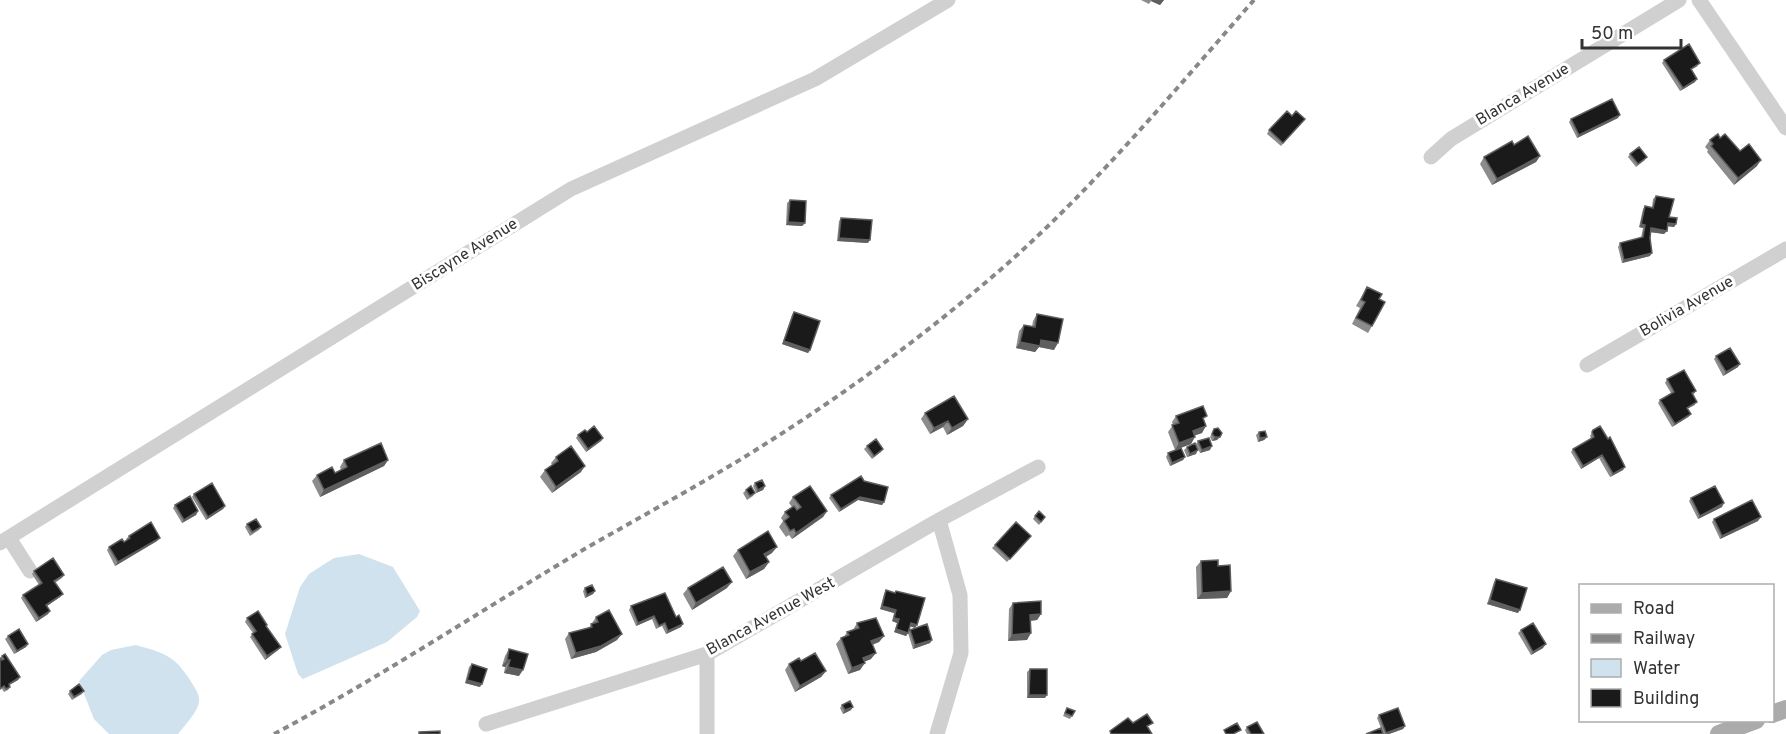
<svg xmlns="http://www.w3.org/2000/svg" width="1786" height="734" font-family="Overpass,sans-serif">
<rect width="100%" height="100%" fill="#fff"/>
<path fill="#cfe2ee" d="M359,554L393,567L420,611L417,617L387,642L303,679L298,674L285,634L300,587L309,574L334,558Z
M136,645C164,653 174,655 190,680C194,687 200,694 199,702C197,713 185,725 178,734H109L94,719L79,681L102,655L111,650Z"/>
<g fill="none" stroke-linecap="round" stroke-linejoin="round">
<path stroke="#d0d0d0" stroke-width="15" d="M1699,0L1786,128
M1431,157L1451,139L1679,0
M1587,365L1786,249
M9,538L30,571
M0,543L571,189L815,79L948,0
M707,654V734
M486,724L707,654L939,520L1038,467
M937,734L961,653L960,595L939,520"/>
<path stroke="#ababab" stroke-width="18" d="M1772,714L1786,709
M1719,734L1756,720"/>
<path stroke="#888" stroke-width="4" stroke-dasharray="6 4.5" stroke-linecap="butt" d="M274,734C381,677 483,609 588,547C637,519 686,492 733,464C822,410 906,350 985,283C1085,199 1168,98 1254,0"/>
</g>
<path fill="#8c8c8c" d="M1141,0H1164L1160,5L1151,1L1149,4Z
M1664,60L1698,66L1691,70L1695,82L1680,91L1662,63Z
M1292,116L1302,122L1281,146L1267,134L1269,130Z
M1618,118L1577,138L1569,122L1571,119Z
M1720,138L1740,151L1757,166L1734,185L1707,152L1708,150L1705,147L1710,140Z
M1514,145L1540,156L1536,162L1492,185L1480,164L1484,157Z
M1630,154L1645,160L1636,167L1628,157Z
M1656,196L1669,217L1676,224L1674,227L1668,226L1664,234L1651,232L1650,238V256L1622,263L1618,247L1620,243L1641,238L1643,228L1639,227L1643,209L1645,206L1652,207L1653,199Z
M790,200L805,223L802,226L786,225L787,203Z
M841,218L868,243L837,241L839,221Z
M1367,287L1372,326L1368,333L1352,324L1360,308L1356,306Z
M794,312L810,350L808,353L782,344L792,315Z
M1037,314L1054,350L1039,347L1035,352L1016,348L1019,331L1024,325L1032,327L1033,321Z
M1716,356L1738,367L1723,376L1714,359Z
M1667,379L1696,391L1693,395L1695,405L1687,409L1691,414L1688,417L1672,427L1658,403L1660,400L1671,393L1665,383Z
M925,413L968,419L963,426L947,435L943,427L930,434L921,419Z
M1176,416L1204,421L1202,433L1194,435L1191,444L1175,450L1168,432L1173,425L1172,422Z
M1214,429L1217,440L1212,441L1210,437Z
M587,432L603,438L601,441L586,452L576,438L578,435Z
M1259,432L1267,437L1264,440L1258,442L1256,435Z
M1592,432L1623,470L1610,477L1599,458L1581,469L1571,452L1573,449L1591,438L1590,436Z
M1198,441L1210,450L1200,453L1196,444Z
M867,446L883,449L881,452L872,459L864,449Z
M1187,447L1196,454L1187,457L1184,450Z
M1168,453L1185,457L1183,460L1170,466L1166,457Z
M556,457L581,472L552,493L540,477L545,470L552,465L551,463Z
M344,460H388L384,466L320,497L312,481L317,475L335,473L341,470L340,467Z
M864,481L884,502L882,505L858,500L839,512L829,498L831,495Z
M755,483L765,486L763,490L756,493L753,486Z
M746,490L755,493L753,496L747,500L743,493Z
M194,494L225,506L223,509L206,520L192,497Z
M793,497L827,511L823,517L792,539L789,535L786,537L779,527L783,521L781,518L785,512L792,507L789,503Z
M1691,498L1722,507L1698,519L1689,501Z
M175,505L198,511L196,515L182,523L173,508Z
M1035,516L1045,517L1039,525L1033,519Z
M1714,519L1758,521L1720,539L1712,522Z
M247,524L261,527L259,530L250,536L245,527Z
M129,536L157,541L115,566L107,550L109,547L127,540L126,539Z
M1031,536L1007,562L992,548L995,545Z
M738,550L772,553L766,557L769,562L764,569L746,579L733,556Z
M1201,561L1231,591L1227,598L1197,599L1196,567Z
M34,571L64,575L62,578L55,583L60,597L47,606L50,611L48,614L36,622L21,598L23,595L39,585L32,574Z
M1496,579L1518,613L1487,604L1494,582Z
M585,588L595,591L593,594L585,598L583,591Z
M688,588H727L692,610L683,594Z
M886,590L895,593L896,591L908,633L910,630L932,640L930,643L913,649L908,633L906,636L894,632L897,623L892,621L894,613L880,609L884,594Z
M1013,603L1041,614L1037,620L1031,621L1027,640L1008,641L1009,609Z
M631,606L676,617L683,624L681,627L666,634L662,626L656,629L652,619L636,626L629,610Z
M596,617L617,640L596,652L571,659L565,639L569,633L589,628Z
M247,618L266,626L281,647L278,650L265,660L250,637L253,633L245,622Z
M857,623L884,636L879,642L872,645L871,659L864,662L860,670L848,674L836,644L841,638L844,637L847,632L853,630Z
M1521,630L1543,648L1531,655L1518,633Z
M8,636L28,644L26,647L14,654L5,639Z
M509,649L519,676L504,673L505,667L502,666L505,656Z
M2,656L20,677L18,680L9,685L10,687L8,690L4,692L2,689L0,658Z
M801,661L826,671L821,677L795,692L785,670L789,664Z
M472,664L480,687L465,683L469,667Z
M1030,669L1045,698H1027V672Z
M70,691H84L82,694L72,700L68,694Z
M842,705L851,710L843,714L840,708Z
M1067,708L1072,716L1070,719L1063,716Z
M1379,715L1405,726L1403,729L1389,734H1366L1381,728L1377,718Z
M1247,727L1264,734H1247L1245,730Z"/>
<path fill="#5f5f5f" d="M1152,0H1164L1160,5L1151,1Z
M1697,79L1695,82L1680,91L1683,88Z
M1620,115L1618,118L1577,138L1579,135Z
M1540,156L1536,162L1492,185L1497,179Z
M1761,160L1757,166L1734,185L1738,178Z
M788,222L805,223L802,226L786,225Z
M1668,223L1676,224L1674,227L1666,226Z
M1641,224L1645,225L1643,228L1639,227Z
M1651,228L1667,231L1664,234L1649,232Z
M839,238L870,240L868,243L837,241Z
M1652,253L1650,256L1622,263L1624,260Z
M1041,340L1058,343L1054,350L1039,347L1035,352L1016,348L1020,342Z
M784,341L810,350L808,353L782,344Z
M1740,364L1738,367L1723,376L1726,372Z
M1691,414L1688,417L1672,427L1675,424Z
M968,419L963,426L947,435L952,428Z
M948,421L943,427L930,434L934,428Z
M1206,426L1202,433L1188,438L1193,431Z
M1195,437L1191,444L1175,450L1179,443Z
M1215,437H1220L1217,440L1212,441Z
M1267,437L1264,440L1258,442L1260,438Z
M603,438L601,441L586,452L588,449Z
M1212,446L1210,450L1200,453L1202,450Z
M1198,450L1196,454L1187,457L1190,454Z
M1602,455L1599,458L1581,469L1583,466Z
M1185,457L1183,460L1170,466L1172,463Z
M388,460L384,466L320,497L324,490Z
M585,466L581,472L552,493L556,487Z
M1625,467L1623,470L1610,477L1613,474Z
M765,486L763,490L756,493L758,490Z
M860,497L884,502L882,505L858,500L839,512L841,509Z
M1724,503L1722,507L1698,519L1700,516Z
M225,506L223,509L206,520L208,517Z
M198,511L196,515L182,523L184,520Z
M827,511L823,517L792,539L796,533Z
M1761,517L1758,521L1720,539L1722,536Z
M160,538L157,541L115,566L118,562Z
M777,547L772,553L760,560L764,554Z
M769,562L764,569L746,579L750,572Z
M732,582L727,588L692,610L696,603Z
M595,591L593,594L585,598L587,595Z
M1231,591L1227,598L1197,599L1202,593Z
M63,594L60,597L44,608L46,605Z
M1490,600L1520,610L1518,613L1487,604Z
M882,606L896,610L894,613L880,609Z
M50,611L48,614L36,622L39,618Z
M1041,614L1037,620L1026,621L1030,615Z
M654,616L652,619L636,626L638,623Z
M894,618L899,619L897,623L892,621Z
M911,623L917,625L915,628L909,626Z
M683,624L681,627L666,634L668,631Z
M896,629L908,633L906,636L894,632Z
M1031,633L1027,640L1008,641L1012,635Z
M622,634L617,640L596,652L571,659L576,653Z
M884,636L879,642L866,647L871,641Z
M932,640L930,643L913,649L915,645Z
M28,644L26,647L14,654L17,651Z
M1546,644L1543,648L1531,655L1533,652Z
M281,647L278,650L265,660L267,656Z
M876,653L871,659L858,664L863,658Z
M507,660H510L505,667L502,666Z
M865,663L860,670L848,674L852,668Z
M508,667L523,670L519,676L504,673Z
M826,671L821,677L795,692L800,686Z
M20,677L18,680L6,687L9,684Z
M467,680L482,684L480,687L465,683Z
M1029,695H1047L1045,698H1027Z
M853,707L851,710L843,714L845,710Z
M1405,726L1403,729L1389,734H1385Z"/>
<path fill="#1a1a1a" stroke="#5f5f5f" stroke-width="1.5" d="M1689,44L1700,63L1691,69L1697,79L1683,88L1664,60Z
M1612,99L1620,115L1579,135L1571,119Z
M1287,111L1292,116L1296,111L1305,119L1283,143L1269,130Z
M1718,134L1720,138L1725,134L1740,151L1749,144L1761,160L1738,178L1711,146L1713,144L1710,140Z
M1528,136L1540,156L1497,179L1484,157L1512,141L1514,145Z
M1639,147L1647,157L1638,164L1630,154Z
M1656,196L1674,199L1669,217L1677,218L1676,224L1668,223L1667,231L1651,228L1650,238L1652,253L1624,260L1620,243L1643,237L1645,225L1641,224L1645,206L1653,208Z
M790,200L806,201L805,223L788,222Z
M841,218L872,220L870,240L839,238Z
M1367,287L1382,294L1379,299L1385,302L1372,326L1356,318L1365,302L1361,300Z
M794,312L820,321L810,350L784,341Z
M1037,314L1063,319L1058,343L1041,340L1040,346L1020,342L1024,325L1035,327Z
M1730,348L1740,364L1726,372L1716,356Z
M1684,370L1696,391L1692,393L1697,402L1687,408L1691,414L1675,424L1660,400L1674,392L1667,379Z
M954,396L968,419L952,428L948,421L934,428L925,413Z
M1203,406L1207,416L1203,418L1206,426L1193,431L1195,437L1179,443L1172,425L1179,423L1176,416Z
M594,426L603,438L588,449L578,435L585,430L587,432Z
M1600,426L1608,439L1610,437L1625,467L1613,474L1602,455L1583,466L1573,449L1594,437L1592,432L1593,430Z
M1218,428L1222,433L1220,437H1215L1212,434L1214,429Z
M1265,431L1267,437L1260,438L1259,432Z
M1209,438L1212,446L1202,450L1198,441Z
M876,439L883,449L874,456L867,446Z
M381,443L388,460L324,490L317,475L332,467L335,473L347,467L344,460Z
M1195,443L1198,450L1190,454L1187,447Z
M571,446L585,466L556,487L545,470L558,461L556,457Z
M1181,448L1185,457L1172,463L1168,453Z
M861,476L864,481L888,487L884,502L860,497L841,509L831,495Z
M762,480L765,486L758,490L755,483Z
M212,483L225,506L208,517L194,494Z
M751,486L755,493L750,496L746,490Z
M810,486L827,511L796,533L794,529L790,531L784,521L789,517L785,512L794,506L797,510L801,507L793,497Z
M1715,486L1724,503L1700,516L1691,498Z
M190,496L198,511L184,520L175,505Z
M1752,500L1761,517L1722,536L1714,519Z
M1039,511L1045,517L1041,522L1035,516Z
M256,519L261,527L252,532L247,524Z
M151,522L160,538L118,562L109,547L122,539L124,542L130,538L129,536Z
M1016,522L1031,536L1010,559L995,545Z
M768,531L777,547L764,554L769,562L750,572L738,550Z
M53,558L64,575L54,581L63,594L46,605L50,611L39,618L23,595L42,583L34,571Z
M1218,560V566L1230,565L1231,591L1202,593L1201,561Z
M723,567L732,582L696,603L688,588Z
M1496,579L1527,588L1520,610L1490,600Z
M592,585L595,591L587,595L585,588Z
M886,590L895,593L896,591L925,598L917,625L911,623L908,633L896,629L899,619L894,618L896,610L882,606Z
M665,593L676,617L679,615L683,624L668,631L665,623L659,626L654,616L638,623L631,606Z
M1041,601V614L1030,615L1031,633L1012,635L1013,603Z
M609,610L622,634L601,646L576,653L569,633L592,627L591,624L598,622L596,617Z
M258,611L267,625L266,626L281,647L267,656L252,634L256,631L247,618Z
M876,618L884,636L871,641L876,653L863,658L865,663L852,668L841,638L849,635L847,632L859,628L857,623Z
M1533,623L1546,644L1533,652L1521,630Z
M927,624L932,640L915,645L910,630Z
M19,629L28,644L17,651L8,636Z
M509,649L528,654L523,670L508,667L510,660H507Z
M815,653L826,671L800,686L789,664L799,658L801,661Z
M5,654L20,677L9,684L10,687L6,689L4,686L0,689V658L2,660L4,659L2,656Z
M472,664L487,669L482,684L467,680Z
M1030,669H1047V695H1029Z
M79,684L84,691L74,697L70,691Z
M850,701L853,707L845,710L842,705Z
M1067,708L1075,711L1072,716L1065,713Z
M1398,708L1405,726L1386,733L1379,715Z
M1147,714L1153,723L1147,726L1152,734H1111L1110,731L1128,718L1133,723Z
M1257,722L1264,734H1251L1247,727Z
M1237,723L1241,730L1233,734H1226L1224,730Z
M1381,728L1383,734H1366Z
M440,731V734H419V732Z"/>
<g text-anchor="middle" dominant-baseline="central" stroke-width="6" stroke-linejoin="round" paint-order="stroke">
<g font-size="16" fill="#333" stroke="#fff">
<text transform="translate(1523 95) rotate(-31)">Blanca Avenue</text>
<text transform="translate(465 255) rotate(-32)">Biscayne Avenue</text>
<text transform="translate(1687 307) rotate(-30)">Bolivia Avenue</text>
<text transform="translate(771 617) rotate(-29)">Blanca Avenue West</text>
</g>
</g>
<rect x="1579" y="584" width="195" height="138" fill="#ffffff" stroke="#adadad" stroke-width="1.5"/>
<rect x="1591" y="604" width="30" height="9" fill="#ababab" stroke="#adadad" stroke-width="1.5"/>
<text x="1633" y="614" font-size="18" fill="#333333">Road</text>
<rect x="1591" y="634" width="30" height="9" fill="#888888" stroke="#adadad" stroke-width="1.5"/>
<text x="1633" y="644" font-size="18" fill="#333333">Railway</text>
<rect x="1591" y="659" width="30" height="18" fill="#cfe2ee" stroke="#adadad" stroke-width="1.5"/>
<text x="1633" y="674" font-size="18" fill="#333333">Water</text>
<rect x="1591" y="689" width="30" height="18" fill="#1a1a1a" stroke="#adadad" stroke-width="1.5"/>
<text x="1633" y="704" font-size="18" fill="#333333">Building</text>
<path d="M1582 39v9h99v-9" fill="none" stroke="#333333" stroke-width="3"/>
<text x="1591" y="39" font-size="18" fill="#333333" stroke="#ffffff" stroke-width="4.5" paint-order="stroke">50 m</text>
</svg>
